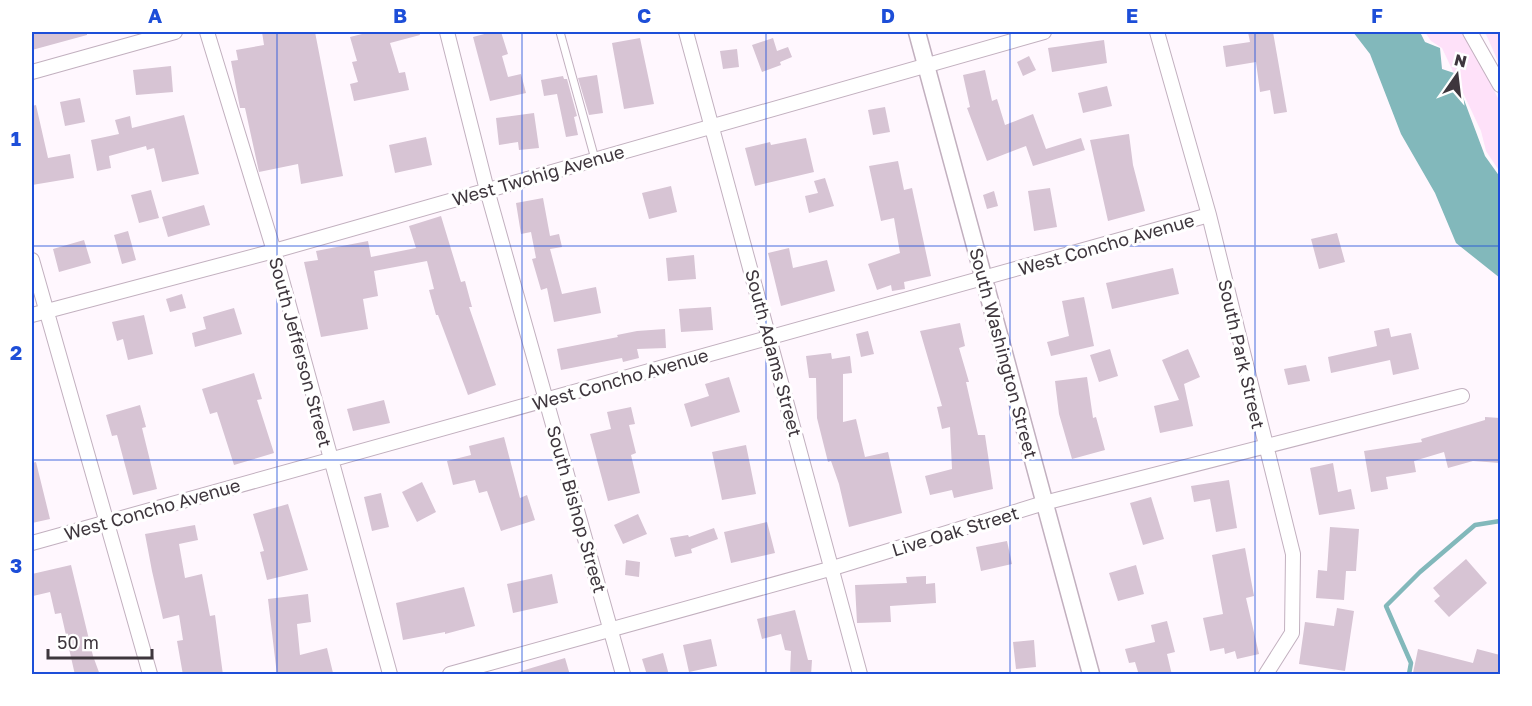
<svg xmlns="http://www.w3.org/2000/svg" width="1532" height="706" font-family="'Golos Text',sans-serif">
<rect width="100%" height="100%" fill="#fff7fe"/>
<path fill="#fee1f9" d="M1425,32H1464L1500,102V172L1486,151L1481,131L1442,48L1431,41Z
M1485,32H1500V66Z"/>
<path fill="#82b8bb" d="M1353,32H1420L1425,42L1440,48L1442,69L1454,73L1485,156L1500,177V278L1456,243L1435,193L1401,134L1370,54Z"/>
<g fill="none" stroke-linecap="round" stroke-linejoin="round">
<path stroke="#82b8bb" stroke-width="4.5" d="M1409,674L1411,663L1386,606L1420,572L1475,525L1500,521"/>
</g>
<path fill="#d7c4d4" d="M32,32H87V35L32,50Z
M262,32H315L343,176L301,184L298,164L259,172L245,108H240L231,61L238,60L236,50L264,45Z
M370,32H419L420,35L390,43L399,73L405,72L409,90L354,101L350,84L358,82L352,62L357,61L350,37Z
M492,32H501L508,54L502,56L508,77L521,74L526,93L490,101L473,37Z
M1248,32H1273L1287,112L1274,114L1270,90L1260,92L1256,62L1226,67L1223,46L1250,42Z
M640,38L654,104L624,109L612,43Z
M773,38L777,51L788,47L792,57L780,62L781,65L762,72L752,45Z
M1104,40L1107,63L1052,72L1048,48Z
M737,49L739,67L723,69L720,51Z
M1029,56L1036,70L1023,76L1017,62Z
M171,66L173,92L136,95L133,70Z
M985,70L992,101L997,99L1005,125L1033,114L1046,149L1081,138L1085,150L1033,166L1026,146L987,161L967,108L970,107L963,75Z
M597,75L603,113L589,115L578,78Z
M563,76L564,79H567L577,116L574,117L578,135L566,137L557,94L544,96L541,80Z
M1107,86L1112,106L1083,113L1078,93Z
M80,98L85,122L65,126L60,102Z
M36,105L48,158L70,154L74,178L32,185V106Z
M885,107L890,132L873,135L868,110Z
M534,113L539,148L519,150L518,142L499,145L496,118Z
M184,115L199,174L162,182L154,148L147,150L146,146L109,156L111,168L97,171L91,140L119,134L115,120L130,116L132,128Z
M1129,134L1133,165L1145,211L1108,221L1090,140Z
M426,137L432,165L395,173L389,145Z
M806,138L814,172L755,186L745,148L770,142L771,145Z
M898,161L904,190L912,188L931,276L904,282L905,289L892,291L891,285L877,290L868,264L900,253L894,218L881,221L869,166Z
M825,178L834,206L809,213L805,196L818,193L814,181Z
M671,186L677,212L649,219L642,193Z
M1050,188L1057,227L1034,231L1028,191Z
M151,190L159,218L139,223L131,195Z
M994,191L998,206L987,209L983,195Z
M543,198L550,236L559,234L562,247L550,249L562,294L596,287L601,313L554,322L547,288L541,290L532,259L536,258L531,232L521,234L516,203Z
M204,205L210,225L168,237L162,217Z
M441,216L461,282L465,281L472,307H469L496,385L468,395L438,315H436L429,290L434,289L427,261L374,271L378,296L363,299L368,329L321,337L304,262L318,260L316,251L368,241L371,257L416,248L409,226Z
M128,231L136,260L122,264L114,235Z
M1337,233L1345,262L1319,269L1311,239Z
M84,240L91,263L59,272L53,249Z
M789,248L793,268L827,260L835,291L781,306L768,253Z
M694,255L696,279L668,281L666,258Z
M1173,268L1179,294L1112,309L1106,283Z
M182,294L186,308L170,312L166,299Z
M1084,297L1094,346L1051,356L1047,342L1069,336L1062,301Z
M711,307L713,330L681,332L679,309Z
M234,308L242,334L195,347L192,333L206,329L203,317Z
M144,315L153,354L128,360L123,339L117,341L112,322Z
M960,323L965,346L959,348L969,382H966L978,435H985L993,489L954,498L952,490L930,495L925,476L952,469L950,427L942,429L937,407L942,406L920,331Z
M1389,328L1391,337L1411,333L1419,369L1393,375L1390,360L1331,373L1328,357L1377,346L1374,331Z
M665,329L666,348L637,349L639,358L623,362L622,358L561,370L557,349L618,337L617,335L637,331Z
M868,331L874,354L861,357L856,334Z
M1110,349L1118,376L1099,382L1090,355Z
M1188,349L1200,377L1184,384L1193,426L1160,433L1154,406L1179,400L1162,360Z
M831,353L832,359L850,356L852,373L843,374V422L856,419L865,457L888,452L902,513L849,527L839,484L831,461L828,462L817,418L816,378H809L806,356Z
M1306,365L1310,381L1288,385L1284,369Z
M254,373L262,399L257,400L274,453L234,465L217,412L210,414L202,389Z
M729,377L740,412L691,427L684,404L709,396L705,384Z
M1087,377L1093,418L1096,417L1105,450L1072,459L1059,414L1055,381Z
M384,400L390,423L353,431L347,409Z
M140,405L146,427L142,428L157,489L133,495L117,435L112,436L106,415Z
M631,407L635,424L629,425L636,453L631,455L640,493L608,501L590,434L611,429L607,412Z
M1485,417L1500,418V463L1473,461L1448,468L1444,452L1414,461L1416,472L1386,477L1388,489L1371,492L1364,451L1422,442L1421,439L1485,420Z
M504,437L520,498L527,495L535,520L501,531L487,491L479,493L475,480L453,485L447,461L471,455L469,446Z
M746,445L756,494L722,500L712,452Z
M36,462L50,519L32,523V463Z
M1333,463L1338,492L1351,489L1355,509L1319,515L1310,468Z
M1229,480L1237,528L1216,532L1210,499L1194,502L1191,486Z
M422,482L436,512L417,522L402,492Z
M381,493L389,527L372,531L364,497Z
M1151,497L1164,539L1143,545L1130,503Z
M288,504L308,570L267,580L260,552L264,551L253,514Z
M638,514L647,534L623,544L614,525Z
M767,522L775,553L731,563L724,532Z
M195,525L198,540L179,544L185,578L202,574L210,616L215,615L223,675H183L177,641L183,640L179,615L163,619L152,571L145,534Z
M1330,527L1359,529L1356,571H1346L1344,600L1316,598L1318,570L1327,571Z
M714,528L718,539L691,549L692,553L675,557L670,538L688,535L689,537Z
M1007,541L1012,564L981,571L976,547Z
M1245,548L1254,596L1246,598L1259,654L1237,659L1235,651L1225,654L1224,648L1210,651L1203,618L1223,614L1212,555Z
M1466,559L1487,583L1449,617L1434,601L1440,596L1433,588Z
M626,560L640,562L639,577L625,575Z
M71,565L93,656L100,675H75L61,613L55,614L50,592L33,596L32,574Z
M1136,565L1144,594L1118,601L1109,573Z
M552,574L558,603L513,613L507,584Z
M926,576V584L935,583L936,603L890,606L891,622L857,623L855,585L907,583L906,577Z
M464,587L475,626L445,634V632L403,640L396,603Z
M308,594L311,622L297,624L300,655L327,648L333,673L277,675L268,599Z
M1337,608L1354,611L1345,671L1299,664L1305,622L1334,626Z
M795,610L808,660H812L811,675H790L791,651L785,650L781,634L762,639L757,619Z
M1167,621L1175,652L1167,654L1172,675H1139L1135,662L1129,663L1125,649L1155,642L1151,625Z
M711,639L717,666L689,672L683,645Z
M1034,640L1036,667L1016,669L1013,642Z
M1418,649L1473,663L1477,649L1500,655V675L1413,673Z
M663,653L669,675H647L642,659Z
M565,658L570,675H519L518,672Z"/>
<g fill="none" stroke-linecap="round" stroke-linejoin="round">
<defs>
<path id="service" d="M560,32L595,159"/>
<path id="minor" d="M207,32L274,251L390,674
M447,32L487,190L623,674
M686,32L860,674
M1157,32L1209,215L1293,554L1292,633L1266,674
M1470,32L1500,85
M32,72L175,32
M32,260L150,674
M32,315L274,251L1044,32
M32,543L1209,215
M450,674L833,568L1044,503L1462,396"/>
<path id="tertiary" d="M917,32L1091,674"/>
</defs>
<use href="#service" stroke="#c2b0bf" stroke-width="9"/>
<use href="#minor" stroke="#c2b0bf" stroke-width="16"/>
<use href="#tertiary" stroke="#c2b0bf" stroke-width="19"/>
<use href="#service" stroke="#fff" stroke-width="7"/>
<use href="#minor" stroke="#fff" stroke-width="14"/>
<use href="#tertiary" stroke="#fff" stroke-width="16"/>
</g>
<path fill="none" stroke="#1d4ed8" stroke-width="1.5" stroke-opacity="0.55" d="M277,32V674M522,32V674M766,32V674M1010,32V674M1255,32V674M32,246H1500M32,460H1500"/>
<g text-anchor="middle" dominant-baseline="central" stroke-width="6" stroke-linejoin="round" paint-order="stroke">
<g font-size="18" fill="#3e363d" stroke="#fff">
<text transform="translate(538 175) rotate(-16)">West Twohig Avenue</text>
<text transform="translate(1106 244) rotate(-16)">West Concho Avenue</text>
<text transform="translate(301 352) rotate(75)">South Jefferson Street</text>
<text transform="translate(774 353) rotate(75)">South Adams Street</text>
<text transform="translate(1004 353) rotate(75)">South Washington Street</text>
<text transform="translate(1242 354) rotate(77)">South Park Street</text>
<text transform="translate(620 379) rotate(-16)">West Concho Avenue</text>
<text transform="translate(152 509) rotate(-16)">West Concho Avenue</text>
<text transform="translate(577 509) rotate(74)">South Bishop Street</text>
<text transform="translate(955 531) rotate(-17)">Live Oak Street</text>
</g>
</g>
<rect width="1532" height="706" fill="none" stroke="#ffffff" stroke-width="66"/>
<g transform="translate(1457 75) rotate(14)" stroke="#ffffff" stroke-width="4.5" paint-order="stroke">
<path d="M0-4.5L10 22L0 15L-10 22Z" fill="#3e363d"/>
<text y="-9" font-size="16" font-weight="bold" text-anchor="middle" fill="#3e363d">N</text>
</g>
<path d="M48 649v9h104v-9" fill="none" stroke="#3e363d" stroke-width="3"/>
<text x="57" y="649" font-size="18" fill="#3e363d" stroke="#ffffff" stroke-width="4.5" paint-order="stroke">50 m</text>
<rect x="33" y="33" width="1466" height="640" fill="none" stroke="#1d4ed8" stroke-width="2"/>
<g font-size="20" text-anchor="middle" font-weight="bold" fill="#1d4ed8">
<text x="155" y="23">A</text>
<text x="400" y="23">B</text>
<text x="644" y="23">C</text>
<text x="888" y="23">D</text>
<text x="1132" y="23">E</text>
<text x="1377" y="23">F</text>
<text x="16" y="146">1</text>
<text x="16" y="360">2</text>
<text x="16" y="573">3</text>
</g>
</svg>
